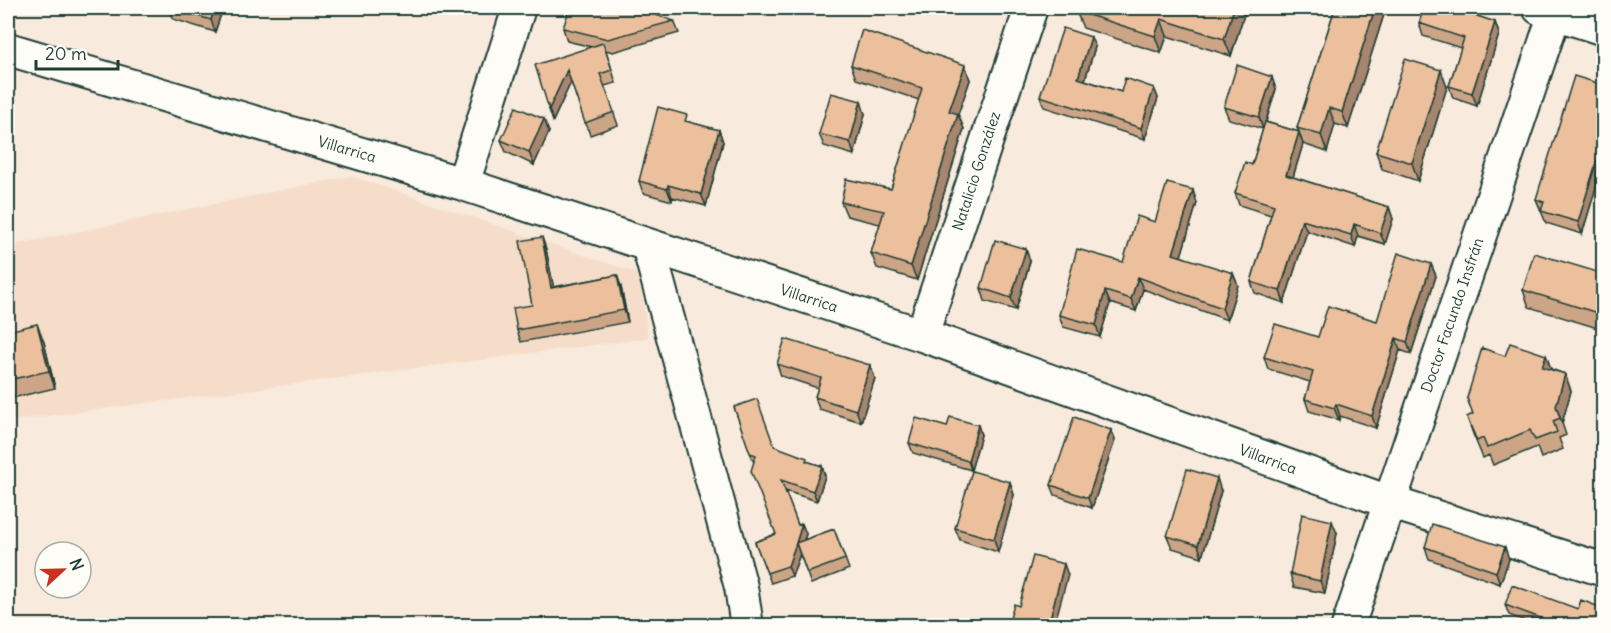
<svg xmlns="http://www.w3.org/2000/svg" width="1611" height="633" font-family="Delius,sans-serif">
<rect width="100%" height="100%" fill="#f8eadc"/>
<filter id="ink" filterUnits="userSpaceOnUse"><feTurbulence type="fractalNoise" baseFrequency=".0167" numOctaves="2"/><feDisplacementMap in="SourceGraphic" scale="12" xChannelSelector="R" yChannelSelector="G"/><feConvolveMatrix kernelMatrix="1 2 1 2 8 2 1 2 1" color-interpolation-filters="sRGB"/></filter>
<g filter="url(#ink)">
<path fill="#f5ddc9" d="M351,176L639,274L648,338L8,421V246Z"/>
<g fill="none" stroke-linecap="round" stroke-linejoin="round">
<defs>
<path id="minor" d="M1539,8L1604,29
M8,49L463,184L922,335L1389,502L1604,570
M463,184L519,8
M648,245L741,587L747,626
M922,335L1031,8
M1348,626L1555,13L1561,8"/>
</defs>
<use href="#minor" stroke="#1f3d34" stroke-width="36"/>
<use href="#minor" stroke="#fdfcf7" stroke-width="32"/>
</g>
<path fill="#cca587" stroke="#1f3d34" stroke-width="1.5" d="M169,8H221L222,11L215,32L173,19Z
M1078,8H1246L1231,56L1167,36L1161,53L1083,28L1076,11Z
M1335,8H1386L1348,128L1335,124L1327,152L1303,144L1293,177L1389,207L1393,219L1385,244L1358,236L1355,247L1307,231L1284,303L1255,293L1251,282L1271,215L1239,205L1235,193L1252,165L1263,129L1229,119L1224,107L1276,89L1266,122L1299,132L1297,128Z
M1474,8L1477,16L1495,22L1499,34L1477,106L1453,98L1449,86L1461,48L1423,36L1419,23Z
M674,21L679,33L613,52L606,50L616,83L604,86L618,125L590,135L571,82L553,121L549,109L592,47L567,41L563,28Z
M1095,47L1085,80L1121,92L1154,88L1158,98L1145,139L1044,107L1040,96Z
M851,65H965L970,80L958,114L964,129L917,280L877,268L871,253L880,224L847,216L841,202L891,189L919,100L856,79Z
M1604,85V161L1582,234L1546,223L1536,199Z
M1447,87L1418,181L1382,169L1376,152Z
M865,114L854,155L824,146L819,134Z
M689,122L719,130L723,142L706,206L672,197V201L643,193L639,181Z
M549,132L534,165L506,152L501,140Z
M1197,203L1181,256L1238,285L1227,320L1143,289L1136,311L1110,303L1100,337L1063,327L1059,315L1123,262L1155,222Z
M546,249L553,287L617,275L621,287L628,322L521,342L517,330L532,305Z
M1030,261L1016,310L985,301L981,288Z
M1431,264L1436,276L1411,354L1400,350L1376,428L1340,416L1339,420L1309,411L1305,399L1310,382L1268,369L1264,357L1318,337L1377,321Z
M1604,274V330L1529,307L1523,290Z
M8,331L44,342L55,388L8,399Z
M1546,355L1551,369L1565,374L1571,391L1562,423L1566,435L1559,438L1563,449L1541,458L1537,447L1493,465L1489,455L1483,458L1473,434L1467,417L1473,414L1467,398L1505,356Z
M777,364L875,378L861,422L819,409L815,397L818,388L781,376Z
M734,407L774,446L809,462L822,466L825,476L817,501L785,491L798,525L802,524L806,534L804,540L834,529L849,569L811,584L800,554L792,576L771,583L755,542L776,534L754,463Z
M978,425L981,435L971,470L913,453L909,443L947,427Z
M1111,430L1115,440L1092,508L1055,495L1051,485Z
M1010,482L1014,495L998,552L960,540L955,528Z
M1221,491L1202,557L1172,548L1167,536Z
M1337,533L1325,593L1294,587L1290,574Z
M1425,547L1509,559L1500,584L1429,559Z
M1505,605L1604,626H1538L1509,615Z"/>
<path fill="#a6866e" stroke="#1f3d34" stroke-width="1.5" d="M214,8H221L222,11L215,32L211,20Z
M1234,8H1246L1231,56L1224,39Z
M1375,8H1386L1348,128L1342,112Z
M1474,8L1478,20L1471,14Z
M1161,19L1167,36L1161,53L1155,36Z
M1495,22L1499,34L1477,106L1472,93Z
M1091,37L1095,47L1082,89L1078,78Z
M965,65L970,80L954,126L949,111Z
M567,70L571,82L553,121L549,109Z
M1441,70L1447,87L1418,181L1412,163Z
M1272,77L1276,89L1263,130L1259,117Z
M1154,88L1158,98L1145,139L1141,128Z
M861,101L865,114L854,155L850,142Z
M1329,108L1335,124L1327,152L1321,135Z
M958,114L964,129L917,280L911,266Z
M544,119L549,132L534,165L529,152Z
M719,130L723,142L706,206L701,194Z
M1299,132L1303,144L1290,187L1286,175Z
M1603,137L1604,161L1582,234L1578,222Z
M668,185L672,197V201L667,189Z
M1193,190L1197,203L1178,266L1173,254Z
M1389,207L1393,219L1385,244L1380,233Z
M1302,220L1307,231L1284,303L1280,291Z
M1354,224L1358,236L1355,247L1351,235Z
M542,237L546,249L556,299L551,288Z
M1026,249L1030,261L1016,310L1011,298Z
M1431,264L1436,276L1411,354L1407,342Z
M1233,273L1238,285L1227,320L1222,308Z
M617,275L621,287L628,322L624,310Z
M1138,277L1143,289L1136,311L1131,299Z
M1105,291L1110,303L1100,337L1096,325Z
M37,324L44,342L55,388L49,371Z
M1396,338L1400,350L1376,428L1372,416Z
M1546,355L1552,372L1542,367Z
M870,365L875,378L861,422L856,410Z
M1565,374L1571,391L1562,423L1556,406Z
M1336,404L1340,416L1339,420L1334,408Z
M978,425L981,435L971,470L968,461Z
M1111,430L1115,440L1092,508L1088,498Z
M822,466L825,476L817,501L813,491Z
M1217,478L1221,491L1202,557L1198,545Z
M1010,482L1014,495L998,552L994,539Z
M1332,521L1337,533L1325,593L1320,581Z
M802,524L806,534L800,553L796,543Z
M796,543L800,554L792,576L788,566Z
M1505,547L1509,559L1500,584L1496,572Z
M1064,564L1068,575L1054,626H1048Z"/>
<path fill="#edc09d" stroke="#1f3d34" stroke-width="1.5" d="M172,8H214L211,20Z
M570,8H635L674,21L608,39L563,28Z
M1078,8H1234L1224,39L1161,19L1155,36L1076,11Z
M1335,8H1375L1342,112L1329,108L1321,135L1297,128Z
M1424,8H1473L1471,14L1495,22L1472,93L1449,86L1464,38L1419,23Z
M1063,28L1091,37L1078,78L1121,92L1125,78L1154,88L1141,128L1040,96Z
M862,30L965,65L949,111L958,114L911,266L871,253L884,211L841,202L846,179L891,189L922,88L851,65Z
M603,43L612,70L600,74L614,112L585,123L567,70L549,109L535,65Z
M1405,59L1441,70L1412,163L1376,152Z
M1237,65L1272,77L1259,117L1224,107Z
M1574,76L1604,85V137L1578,222L1541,211L1544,202L1536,199Z
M831,93L861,101L850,142L819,134Z
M516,107L544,119L529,152L501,140Z
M658,107L687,115L685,121L719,130L701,194L668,185L667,189L639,181Z
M1265,122L1299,132L1286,175L1389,207L1380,233L1354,224L1351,235L1302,220L1280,291L1251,282L1274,205L1235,193L1245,162L1252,165Z
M1167,183L1193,190L1173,254L1233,273L1222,308L1138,277L1131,299L1105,291L1096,325L1059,315L1077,249L1123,262L1137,216L1155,222Z
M542,237L551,288L617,275L624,310L517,330L513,308L532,305L520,241Z
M995,240L1026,249L1011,298L981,288Z
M1398,253L1431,264L1407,342L1396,338L1372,416L1336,404L1334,408L1305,399L1313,372L1264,357L1275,324L1318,337L1328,306L1377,321Z
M1534,253L1604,274V315L1523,290Z
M37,324L49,371L8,380V331Z
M785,339L870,365L856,410L815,397L821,378L777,364Z
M1510,343L1546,355L1542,367L1565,374L1556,406L1560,418L1553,421L1557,432L1535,440L1530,430L1487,448L1483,438L1477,441L1467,417L1473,414L1467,398L1482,348L1505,356Z
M757,399L774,446L807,458L806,461L822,466L813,491L781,480L798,525L802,524L796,543L834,529L845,559L807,573L796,543L788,566L767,573L755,542L776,534L751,471L756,455L750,453L734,407Z
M950,417L978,425L968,461L909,443L916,418L947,427Z
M1074,417L1111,430L1088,498L1051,485Z
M1187,469L1217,478L1198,545L1167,536Z
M972,471L1010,482L994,539L955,528Z
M1302,514L1332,521L1320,581L1290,574Z
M1432,524L1505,547L1496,572L1425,547Z
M1033,556L1064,564L1048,626H1008L1014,604L1019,606Z
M1512,585L1578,609L1581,600L1602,608L1604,604V626H1562L1505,605Z"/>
</g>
<g text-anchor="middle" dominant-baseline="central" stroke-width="5" stroke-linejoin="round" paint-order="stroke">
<g font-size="15" fill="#1f3d34" stroke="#fdfcf7">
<text transform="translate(347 149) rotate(16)">Villarrica</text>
<text transform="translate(976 171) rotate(-72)">Natalicio González</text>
<text transform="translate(809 298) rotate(18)">Villarrica</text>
<text transform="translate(1452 315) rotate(-71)">Doctor Facundo Insfrán</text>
<text transform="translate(1268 459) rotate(20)">Villarrica</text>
</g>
</g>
<rect width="1611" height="633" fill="none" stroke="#fdfcf7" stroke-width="30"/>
<rect x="15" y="15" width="1581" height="603" fill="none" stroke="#1f3d34" stroke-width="2" filter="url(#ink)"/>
<g transform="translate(63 570) rotate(68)"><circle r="28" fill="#fdfcf7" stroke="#a4b0a9" stroke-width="1.5"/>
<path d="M0-4.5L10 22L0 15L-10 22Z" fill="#c8321e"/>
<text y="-9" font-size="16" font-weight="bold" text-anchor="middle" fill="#1f3d34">N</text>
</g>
<path d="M36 60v9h82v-9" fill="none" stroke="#1f3d34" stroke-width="3"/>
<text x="45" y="60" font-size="18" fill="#1f3d34" stroke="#fdfcf7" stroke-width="4.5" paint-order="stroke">20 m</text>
</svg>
